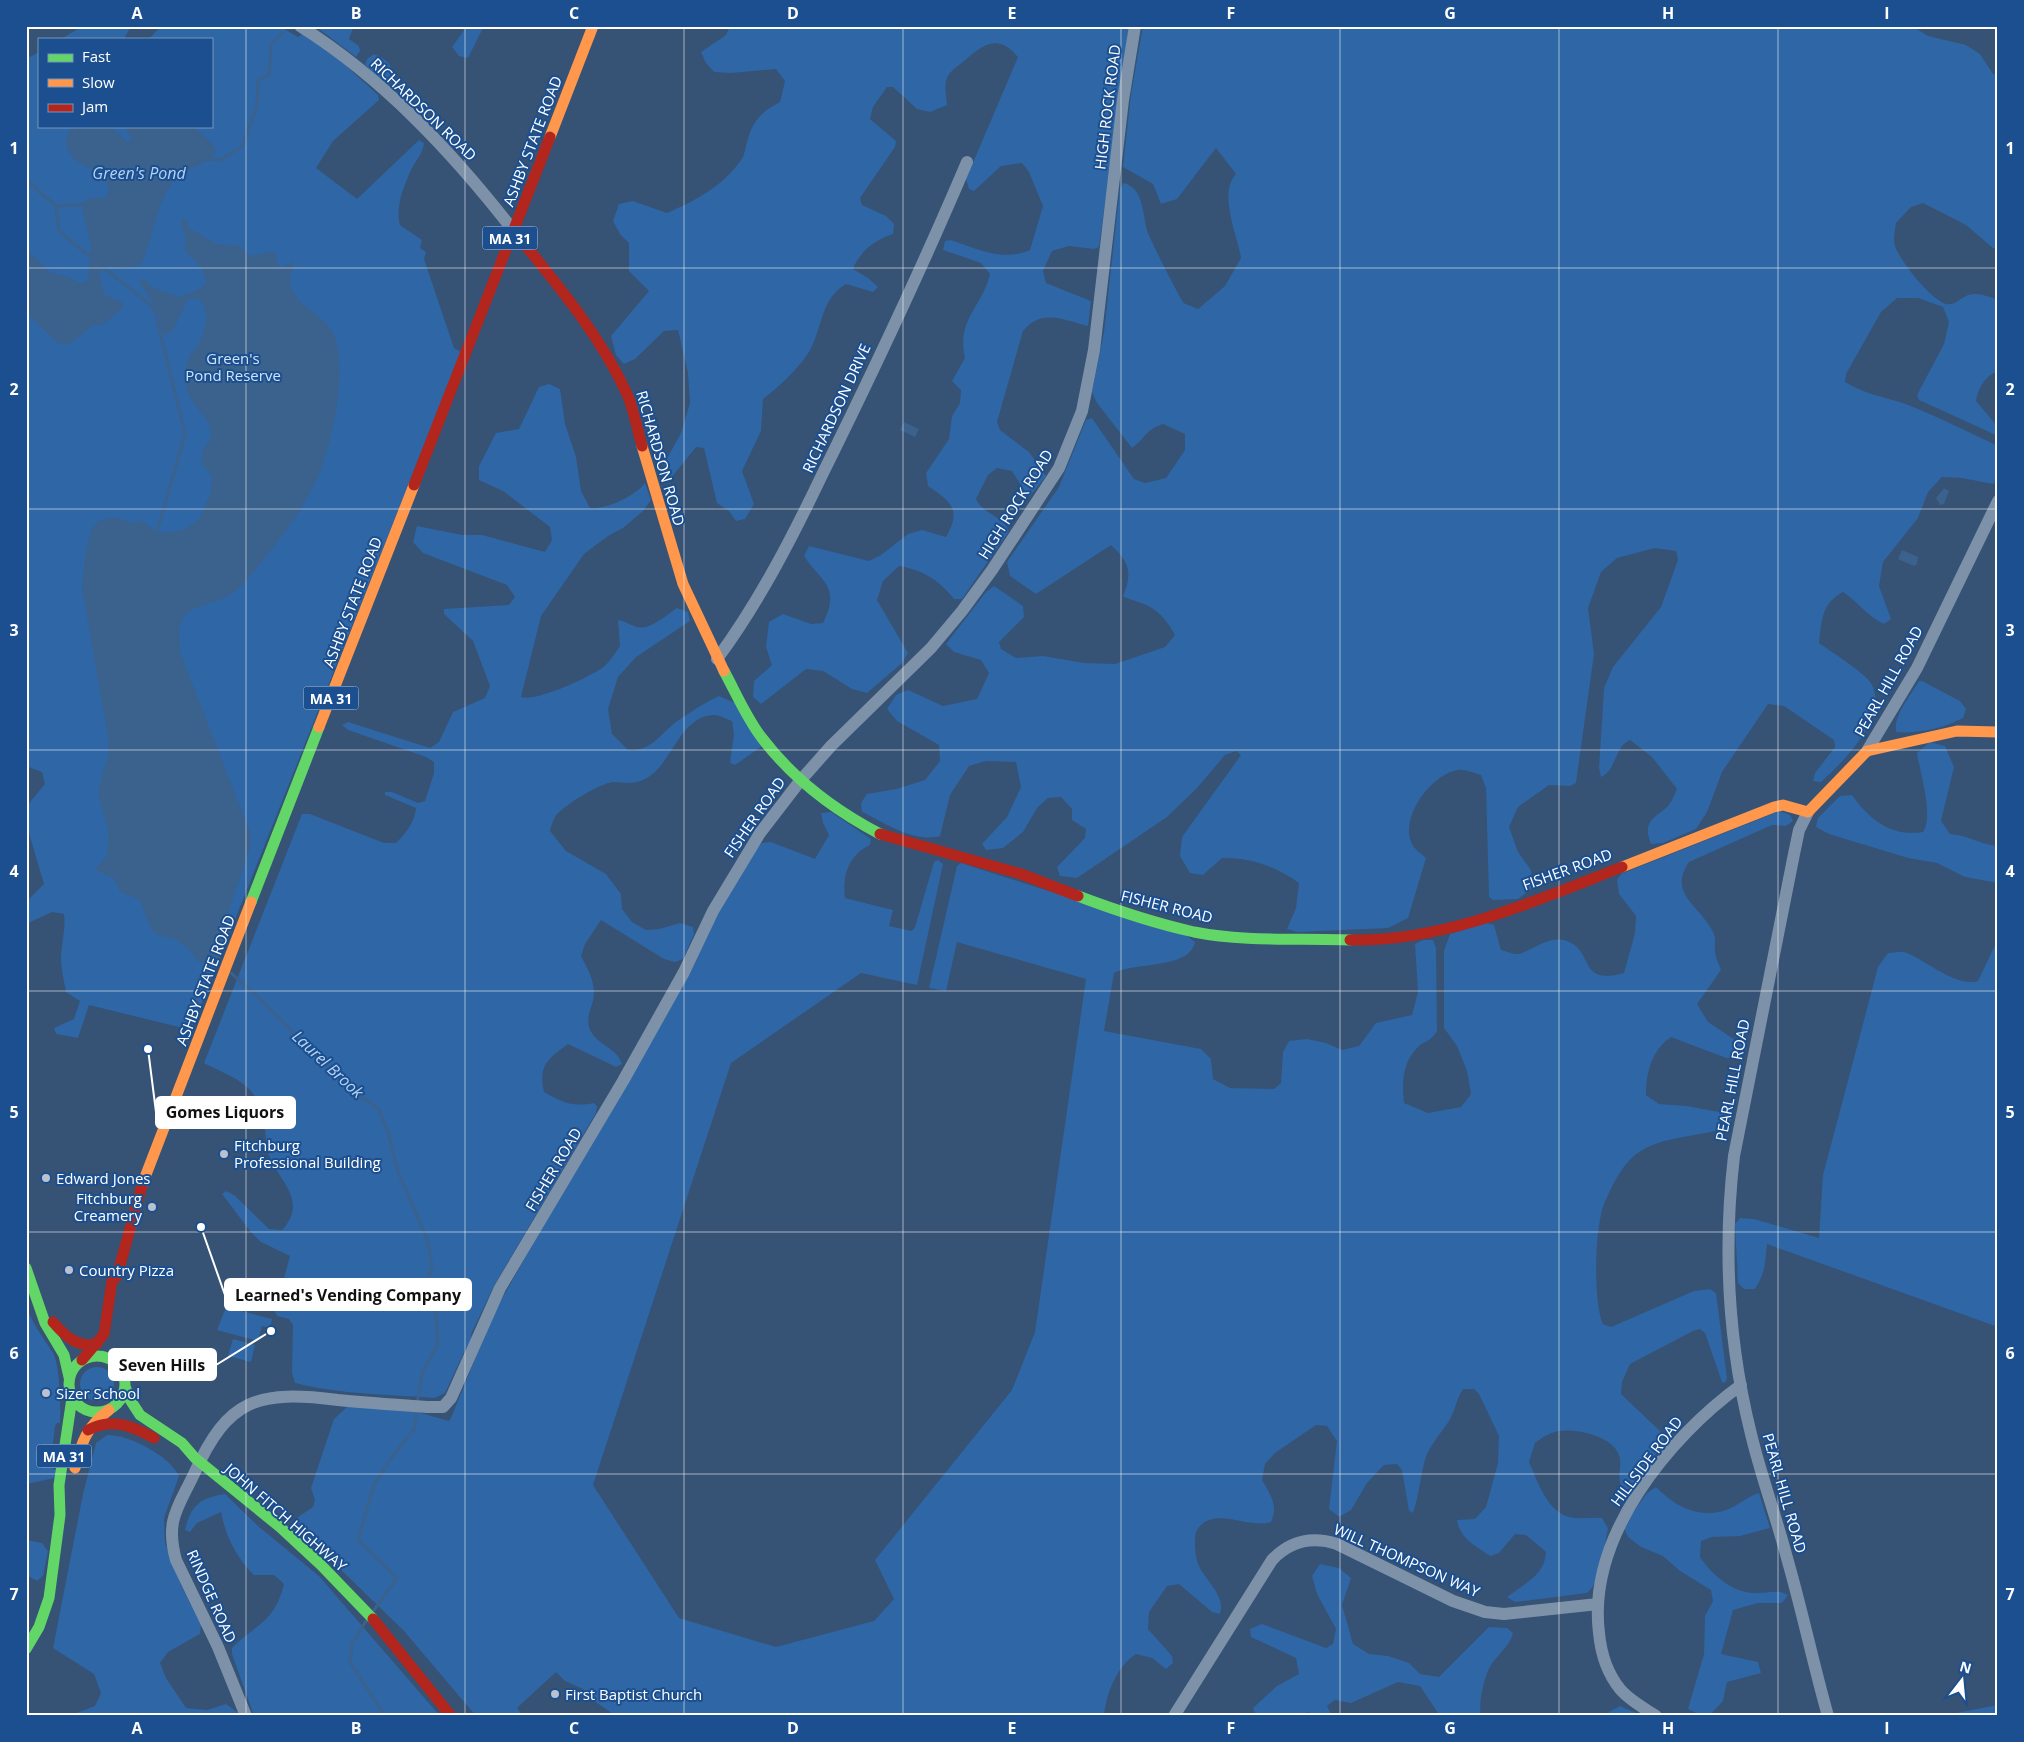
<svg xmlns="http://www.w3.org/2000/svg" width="2024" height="1742" font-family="'Open Sans',sans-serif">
<rect width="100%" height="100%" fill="#365274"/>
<path fill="#2f66a5" d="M83,26H131L124,39H61Z
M161,26H279L298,37L302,34L331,52L378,95L379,100L333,141L316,168L357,199L419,140L424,143C423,153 417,159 412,168C404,185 395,207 400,225L422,240L420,248L426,252L424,259L454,348L461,352L191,1030L89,1005L78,1038L56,1034L54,1028L74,1019L80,1001L66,992C64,981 61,970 61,959C61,944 66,930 64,914L52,912L26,924V902L44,884L26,823V807L45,784L42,772L26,766V59L39,52V126H211V39H149Z
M315,26H354L349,39L359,46L360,51L356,57Z
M467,26H484L468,58L459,56L452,47Z
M730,26H1129L1099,247L1094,249L1069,246L1052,251L1043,271L1046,283L1091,301L1088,326C1063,320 1042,308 1023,331L997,422L1000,430L1029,452L1046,476L1030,496L1026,493L1012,471L997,468L988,475L976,499C983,514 1003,516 1009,531L962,599H954C939,580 923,570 899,566L883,581L877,600L908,653L902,663L867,693L852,689L823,671L806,669L761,704L753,697L754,681L772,665L766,647L769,622L783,614L811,624L823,623C841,586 822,583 804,556L809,546L869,561L881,555L908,534L922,530L946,537C962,509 951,502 928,486L926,473L949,439L952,416L960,403L961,390L952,381L965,358C956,319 982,308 990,274L981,263L943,250L945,241L951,240C977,249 1003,262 1030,250L1043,206L1029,172L1022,163L1001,166L974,191L969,189L966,179L1018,57C998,33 983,44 963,62C958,66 949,72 947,78C944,87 946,96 947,105L930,112L917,109L893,87H887L873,107L870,119L896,141L895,147L860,198L862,205L886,216L894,224L893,234C875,240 860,251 853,269L868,278L878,287L873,292L846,284C822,298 823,323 812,346C805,363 778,388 763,399L761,431L742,471L754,504L745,519L736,521L729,511L717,503L704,448L696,447L671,478L666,479L664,464L681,433L690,403L688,373L678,330L664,331L635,359L624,364L616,355L611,336L649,291L629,271V243L620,234L613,221L619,204L633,201L667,213C695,201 723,186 741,160C745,155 745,148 747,142C753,120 761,112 780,102L785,81L776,69L731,73L714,72L706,63L701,52L726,35Z
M1143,26H1912L1928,36L1966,45L1980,54L1993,74L1998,75V249L1993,248L1966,225L1923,203L1911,207L1896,223C1895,229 1893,240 1895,246C1901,262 1930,299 1946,304C1955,306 1960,298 1968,295C1978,292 1988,296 1998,300V372C1985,374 1978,390 1976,401L1998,427V436L1919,400L1917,395L1944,344L1949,322L1943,307L1918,298H1897L1881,312L1846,374L1845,382C1863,393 1883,397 1903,403C1935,415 1966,431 1998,446V480L1993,484L1962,478L1942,477L1928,492L1918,518L1883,562L1879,586L1891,619L1884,624C1867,616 1858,602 1843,592C1821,604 1822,620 1819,643C1830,651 1865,673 1871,683C1890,716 1843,762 1821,782L1813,781L1815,773L1835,747L1834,740L1784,706L1768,704L1722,772L1707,812L1696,829L1663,843L1651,844C1642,822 1653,819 1667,807C1672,802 1674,795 1677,789L1652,757L1630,740C1614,747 1617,770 1601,777L1599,768L1604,688L1613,667L1661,607L1678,560L1676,551L1655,548L1617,558L1601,572L1588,608L1594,654L1576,783L1570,786L1549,785L1518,807L1509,827L1518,852L1531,870L1532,888L1518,899L1493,900L1489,897L1486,788L1481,775C1474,773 1464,769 1458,770C1431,774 1399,818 1412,844C1414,849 1422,854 1426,858L1408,918L1388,928L1297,932L1287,929L1296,908L1299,883C1274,866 1253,858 1222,858L1203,875L1190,873L1180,856L1182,837L1241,755L1236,751L1225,755L1197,788L1167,817L1077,878L1060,876L1057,867L1085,838L1086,829L1072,820V809L1061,797L1048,798L1037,808L1023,832L1003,848L986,850L982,844L1007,817L1021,787L1016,762L986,761L969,766L950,795L940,836C914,843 885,823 862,812L861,803L867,794L896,789L925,780L940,761L939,745L897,721L887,709L896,695L908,690L943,706L977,699L989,673L981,660L954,652L946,644L986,592L994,586L1023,606L1024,617L999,642L1001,649L1016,658L1043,656L1084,663L1115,664L1165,647L1175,635C1169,624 1161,613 1150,607C1142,602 1132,601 1123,596C1133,572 1129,562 1111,545L1036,594L1010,576L1007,562L1059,487L1086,420L1092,418L1134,479L1145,483L1166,478L1185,450V434L1163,424C1145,430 1147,437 1132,448L1097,403L1092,392L1104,332L1120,188L1124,183C1145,189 1142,216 1148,233C1151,241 1180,299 1184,303C1187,305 1194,307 1198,309L1225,286L1241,258C1237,234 1218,193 1236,174L1216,148L1177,199L1161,204L1153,184L1123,167L1131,94Z
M374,54C387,59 396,68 392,82L387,86L365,65L367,59Z
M549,384L560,389L565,424L576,457L581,491L590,508C607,509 634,497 645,483L651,500L643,511L623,528L608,536L584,554L541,616L521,697C537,702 587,678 602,668C609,663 615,653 620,646L618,620C626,621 630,625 637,627C649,631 668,614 677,608L688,612L690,621L636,657L618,677L608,709L612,734L628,750C651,752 660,734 676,722C689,713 704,703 719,696L735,703L762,746L735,765L730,763L734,734L732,721C726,719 719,715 714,715C678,716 672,768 643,780C633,785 624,782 613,782C601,783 562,806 555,817C553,821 551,826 550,831L566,851L606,874L621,894L622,909L632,922L646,930L659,929L680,923L693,927L694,934L683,959L675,962L664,959L601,920L585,944L581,956C587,968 594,979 594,993C594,1005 586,1013 589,1027C595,1045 617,1047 622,1064L616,1067L568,1044C548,1059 538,1065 544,1092C564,1103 571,1107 594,1103L597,1106L596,1113L495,1284L471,1334V1343L465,1350L445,1393L435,1398C388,1394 341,1395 295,1383L292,1373L293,1325L289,1319L277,1316L275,1312L290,1256L261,1242L250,1231L222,1194L226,1191L234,1195L269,1229L282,1230C311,1199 274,1178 268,1151C263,1127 267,1106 247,1087C236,1077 217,1070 204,1063L302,814H310L384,843H396C405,834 415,822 416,808L385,795V792H392L418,803L425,801L434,773V762L426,757L348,730L342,725L348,722L430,748L439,742L453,712L485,698L490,686L473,641L444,614V609L509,605L515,597L507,585L423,553L413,542L417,526L462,535H482L545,552L552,540L550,527L503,491L479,480V466L496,433L519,429L539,387Z
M1919,681H1922L1960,701L1966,709L1963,718C1944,728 1918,734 1896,732C1893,716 1911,695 1919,681Z
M1930,742L1945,746L1954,767L1941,821L1950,834C1968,835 1981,845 1998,846V883L1965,877L1937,863L1908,858L1829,834L1816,827L1818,818L1840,796L1852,795C1870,820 1891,837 1923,832C1934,816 1920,773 1917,753Z
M1780,811L1790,815L1793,821L1786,826L1772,825L1689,862C1667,894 1701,906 1713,932C1717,940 1714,943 1715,951C1715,957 1719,964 1721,970L1697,1004L1708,1022L1747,1048L1740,1058H1726L1671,1037C1652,1050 1646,1072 1646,1095L1659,1104L1687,1106L1729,1114L1731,1120L1725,1128C1698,1137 1665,1136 1641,1151C1622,1162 1611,1188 1603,1207C1595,1231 1593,1302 1603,1324L1611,1327L1694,1291L1710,1289L1716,1293L1727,1378L1725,1383L1722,1382L1705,1333L1700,1329L1693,1331L1630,1364L1622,1382L1621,1394L1662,1433L1664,1443L1632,1488L1623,1490C1615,1478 1624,1465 1618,1453C1610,1435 1570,1426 1552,1433C1546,1435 1540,1439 1535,1443L1529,1462C1537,1479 1546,1509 1566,1516C1576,1520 1591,1517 1602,1518L1608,1528C1604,1547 1603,1580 1587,1593L1515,1602L1507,1597C1524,1584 1545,1575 1546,1552L1526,1535L1515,1534L1499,1553L1490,1556C1476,1546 1460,1539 1457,1520L1475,1519L1486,1507L1498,1463L1499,1436L1479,1394L1474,1389H1463C1456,1400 1455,1411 1449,1421C1441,1434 1430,1444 1425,1460C1420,1478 1419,1496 1413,1513L1409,1511L1402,1470L1397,1464L1384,1465L1367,1483L1351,1510L1339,1517L1329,1509L1337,1441L1327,1426L1316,1425L1275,1453L1265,1464L1262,1480C1270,1494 1279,1506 1271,1522C1249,1530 1211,1503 1196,1532C1195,1535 1195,1540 1195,1543C1195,1550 1196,1560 1199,1566C1206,1581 1226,1596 1220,1614L1212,1612L1179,1584L1167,1586L1149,1612L1148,1629L1172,1656L1173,1663L1166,1669L1152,1658L1136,1654C1117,1666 1106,1694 1104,1716H616L597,1703L583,1689L565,1681L556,1672L517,1708L523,1716H476L404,1631L301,1531L297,1523L298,1517L313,1507L315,1500L311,1488L334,1419L348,1406L410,1410L449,1421L451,1418L493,1315L751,854L762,843L771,842L815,859L829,835L823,823L821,813L831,812L871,839L870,845C849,855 842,875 845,898L893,910L889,926L912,931L915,927L934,862L938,860L943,864L917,985L861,973L731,1063L593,1485L679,1618L776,1647L874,1621L894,1599L875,1560L1012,1390L1035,1332L1086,979L957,942L946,991L929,988L957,866L961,863L1186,935L1195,942C1190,969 1136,962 1114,973L1104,1031L1201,1049L1211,1059L1213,1079L1230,1088L1274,1089L1281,1083L1283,1052L1289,1041L1307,1039L1326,1043L1342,1050L1359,1046L1376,1023L1412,1015L1418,992L1415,944L1423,940H1433L1436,948L1437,1031C1429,1044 1424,1040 1417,1048C1402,1064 1402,1083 1404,1103L1428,1113L1461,1107L1471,1094L1467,1071L1457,1046L1444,1028V951L1450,934L1487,923L1494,925L1501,950C1506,951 1514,955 1519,954C1535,949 1549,935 1567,941C1595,951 1577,986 1624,973L1635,933L1636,916L1619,894L1617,880L1621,874Z
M1998,939V1327L1767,1244C1765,1263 1766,1271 1755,1289H1744L1738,1283L1735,1224L1740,1218L1754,1219L1819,1238L1823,1175L1878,967L1888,953C1893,953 1900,951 1904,952C1925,959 1956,988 1978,981Z
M26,1306C33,1325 43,1337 53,1353C60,1365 61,1409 60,1423H57L55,1426L50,1467L56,1470L55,1478L26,1484Z
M226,1307L272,1319L270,1328L262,1326L258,1341L217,1330Z
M233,1339L255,1345L251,1362L228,1356Z
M80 1384a17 17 0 1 1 34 0a17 17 0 1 1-34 0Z
M107,1435C128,1434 170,1456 179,1476L164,1518L165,1543L181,1585L201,1625L200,1634L168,1652L160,1663L166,1678L186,1708L207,1710L226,1704L237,1712L238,1716H68L95,1706L101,1693L94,1674L53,1648L83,1494L96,1443Z
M1656,1487C1675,1506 1696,1518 1723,1511C1735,1508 1746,1497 1759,1493L1770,1528L1740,1536L1712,1537L1701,1541L1700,1557C1713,1576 1734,1594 1757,1593C1768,1593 1778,1589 1788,1595L1782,1603H1758L1733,1610L1721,1654L1758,1662L1761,1673L1727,1682L1723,1701L1709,1716H1702L1688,1709L1704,1654L1705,1616L1713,1601L1711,1590L1680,1571L1663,1556L1641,1547L1628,1537L1623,1526L1647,1493Z
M225,1494L258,1526L319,1576L440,1716H254L232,1654V1648C257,1623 274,1623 284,1584L274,1575H254C237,1559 225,1535 221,1512L197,1523L190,1532L185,1530C191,1505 200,1498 225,1494Z
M26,1540L42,1543L48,1551L43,1576L37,1581L26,1575Z
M1320,1564L1339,1568L1351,1578L1342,1605L1353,1644L1369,1654L1388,1656L1409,1663L1420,1674L1439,1677L1489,1627L1507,1628L1513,1633C1510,1646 1498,1654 1491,1665C1484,1677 1478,1703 1481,1716H1440L1420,1686L1398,1682L1351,1703L1335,1700L1327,1706L1332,1716H1312L1309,1712L1296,1716H1256L1253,1708L1277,1686L1299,1674L1296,1658L1251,1637L1250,1629L1262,1624L1326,1648L1333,1644L1336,1629L1317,1594L1312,1576Z
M1998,1705V1716H1940Z
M1620,1706L1643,1716H1607L1609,1712Z"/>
<path fill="#3b618d" d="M72,126H110L127,142L132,140L125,126H193L214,146L216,152C208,165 186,167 175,179C155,203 154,238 141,264L128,269L107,266L99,272L104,295L122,302L123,308L102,325L92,326L75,340L65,345L57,342L26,313V249L51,273L68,277L81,284L88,280L91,246L81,204L90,198H106L109,188L99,170C77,167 56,148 72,126Z
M182,218L186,219L189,228L216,244L240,246L250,256L272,252L277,254V264L281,268L293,262L294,264C277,307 326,307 336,340C345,373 335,427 324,460C312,498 288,529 263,560C253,572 243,587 229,595C220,601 193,607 187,613C177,622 180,639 180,652L251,835L250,848L220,936L224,946L216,965L197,961L188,948L177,940L155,934L148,922L140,900L120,892L114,878L95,870L107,856L108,846V829L98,795L102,775L108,758V738L82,587L85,557L91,530L100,520L115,517L135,524L141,520L157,532L166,533L186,529L200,518L211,492L212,477L200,461L203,459L202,451C230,421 183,410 186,378C186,371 186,361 190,355C192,351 197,348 199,343C206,329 212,308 197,298L188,299L172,332L165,335L161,330L159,316L139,280L145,279L151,287L179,297L198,290L206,284C205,267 195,262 185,251L186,236L181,226Z
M904,422L919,429L915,437L900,430Z
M1944,488L1949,491L1944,504L1940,505L1936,498Z
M1902,550L1918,557L1917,564L1914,566L1898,559Z"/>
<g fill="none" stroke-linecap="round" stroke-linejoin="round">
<path stroke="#3b618d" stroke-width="3" d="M204,159L220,160L242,147L257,106L258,80L269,75L271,44L283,33
M26,180L56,206L59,231L93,259
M56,206L85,204
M102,266L154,308L185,434L156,535
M231,973L259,998L352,1092L378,1108L388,1132L398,1172L427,1239L432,1266L423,1295L436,1313L438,1344L422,1373L417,1404
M374,1610L397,1578L358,1540L374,1484L395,1453L414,1429L417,1410
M366,1621L352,1644L350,1662L385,1716"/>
<path stroke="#7d92a8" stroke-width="12" d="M300,26C384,79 452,152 513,230
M717,659C759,602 792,538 822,475C873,372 922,268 967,162
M1867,751L1917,668L1998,501
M1808,812L1799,830L1794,854L1734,1156C1723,1250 1728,1342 1751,1434C1761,1476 1776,1516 1787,1558C1802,1610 1813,1663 1828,1716
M246,1716L218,1647L176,1560C165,1520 178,1508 194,1474C228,1398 258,1390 338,1400C368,1403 399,1405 429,1407H443L451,1398L500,1288L623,1081L684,972L713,911L760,833L800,781L831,746L931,648L962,611L992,570L1059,468L1082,411L1094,350L1123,100L1135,26
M1174,1716L1272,1560C1290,1541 1312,1536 1337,1544L1453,1601L1485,1612L1504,1614L1598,1604
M1656,1716C1644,1708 1629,1700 1620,1689C1607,1673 1601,1654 1599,1633C1587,1537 1668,1438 1741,1385"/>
<path stroke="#63d668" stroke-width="11" d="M724,671C736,693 747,719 762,738C794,780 834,810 880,834
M1078,896C1115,910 1154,923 1194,932C1244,942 1299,938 1350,940
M251,902L319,727
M26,1268L45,1323L64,1355L69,1377
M69 1384a28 28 0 1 1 56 0a28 28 0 1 1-56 0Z
M125,1386L129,1398L140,1415L182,1443L195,1458L280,1527L321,1565L373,1619
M26,1649L39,1627L49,1598L60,1515L59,1485L72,1398"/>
<path stroke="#ff974d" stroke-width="11" d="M550,137L593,26
M642,446L683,584L724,671
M319,727L414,485
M1622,867L1774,807L1783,805L1808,812L1867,751L1957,731L1998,732
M142,1185L251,902
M75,1468C81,1443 87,1426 109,1410"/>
<path stroke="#b3261e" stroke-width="11" d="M513,230C555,282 599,333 627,394C634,410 637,429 642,446
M414,485L550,137
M880,834L1021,874L1078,896
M1350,940C1444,942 1535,901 1622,867
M53,1322C65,1336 77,1348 97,1344
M82,1360L104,1334L112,1281L117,1276L142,1185
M88,1430C112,1417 132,1426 154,1438
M373,1619L451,1716"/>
</g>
<path fill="none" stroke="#fff" stroke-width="1" stroke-opacity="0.55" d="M246,26V1716M465,26V1716M684,26V1716M903,26V1716M1121,26V1716M1340,26V1716M1559,26V1716M1778,26V1716M26,268H1998M26,509H1998M26,750H1998M26,991H1998M26,1232H1998M26,1474H1998"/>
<g fill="#b9c2ce" stroke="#1b4f8f" stroke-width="2">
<circle cx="224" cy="1154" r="5"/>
<circle cx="46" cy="1178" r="5"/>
<circle cx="152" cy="1207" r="5"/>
<circle cx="69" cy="1270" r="5"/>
<circle cx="46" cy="1393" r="5"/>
<circle cx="555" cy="1694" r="5"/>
</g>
<g text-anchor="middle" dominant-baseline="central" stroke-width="4" stroke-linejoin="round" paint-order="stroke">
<g fill="#1b4f8f" stroke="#bbcadd" stroke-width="1">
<rect x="482.5" y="226.5" width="55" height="23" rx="4"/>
<rect x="303.5" y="686.5" width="55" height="23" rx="4"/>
<rect x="36.5" y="1444.5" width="55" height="23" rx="4"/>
</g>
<g font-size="14" font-weight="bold" fill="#fff">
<text x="510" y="238">MA 31</text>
<text x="331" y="698">MA 31</text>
<text x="64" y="1456">MA 31</text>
</g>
<g font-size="15" fill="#fff" stroke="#1b4f8f">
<text transform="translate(1107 107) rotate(-83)">HIGH ROCK ROAD</text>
<text transform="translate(424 109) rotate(44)">RICHARDSON ROAD</text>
<text transform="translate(532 141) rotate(-69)">ASHBY STATE ROAD</text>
<text transform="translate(836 408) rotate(-65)">RICHARDSON DRIVE</text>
<text transform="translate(661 458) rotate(74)">RICHARDSON ROAD</text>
<text transform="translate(1015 504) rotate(-58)">HIGH ROCK ROAD</text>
<text transform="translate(352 602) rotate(-69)">ASHBY STATE ROAD</text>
<text transform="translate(1888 681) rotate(-61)">PEARL HILL ROAD</text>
<text transform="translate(754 817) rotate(-55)">FISHER ROAD</text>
<text transform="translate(1567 869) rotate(-20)">FISHER ROAD</text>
<text transform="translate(1167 906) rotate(14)">FISHER ROAD</text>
<text transform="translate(205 980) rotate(-69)">ASHBY STATE ROAD</text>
<text transform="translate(1732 1080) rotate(-79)">PEARL HILL ROAD</text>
<text transform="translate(553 1169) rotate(-59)">FISHER ROAD</text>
<text transform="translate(1646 1461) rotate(-53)">HILLSIDE ROAD</text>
<text transform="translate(1785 1493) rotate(74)">PEARL HILL ROAD</text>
<text transform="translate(286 1517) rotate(41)">JOHN FITCH HIGHWAY</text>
<text transform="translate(1407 1560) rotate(24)">WILL THOMPSON WAY</text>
<text transform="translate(212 1596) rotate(66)">RINDGE ROAD</text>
</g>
<g font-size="15" fill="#cfe3fa" stroke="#1b4f8f">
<text x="233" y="358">Green's<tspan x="233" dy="17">Pond Reserve</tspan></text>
</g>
<g font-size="15" fill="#fff" stroke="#1b4f8f" text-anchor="start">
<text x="234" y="1145">Fitchburg<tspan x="234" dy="17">Professional Building</tspan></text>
<text x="56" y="1178">Edward Jones</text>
<text x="142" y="1198" text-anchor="end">Fitchburg<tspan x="142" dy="17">Creamery</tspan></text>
<text x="79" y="1270">Country Pizza</text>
<text x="56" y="1393">Sizer School</text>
<text x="565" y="1694">First Baptist Church</text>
</g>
<g font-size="16" font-style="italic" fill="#b5d3f5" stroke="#1b4f8f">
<text x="139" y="173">Green's Pond</text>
<text transform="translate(328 1064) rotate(43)">Laurel Brook</text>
</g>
</g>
<path fill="none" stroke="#fff" stroke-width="2" d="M148 1049L156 1112M201 1227L225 1295M271 1331L216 1365"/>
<g fill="#fff" stroke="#1b4f8f" stroke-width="2">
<circle cx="148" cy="1049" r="5"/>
<circle cx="201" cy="1227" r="5"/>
<circle cx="271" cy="1331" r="5"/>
</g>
<g fill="#fff" stroke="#fff" stroke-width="2">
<rect x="156" y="1097" width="139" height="31" rx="5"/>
<rect x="225" y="1279" width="246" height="31" rx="5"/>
<rect x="109" y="1349" width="107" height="31" rx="5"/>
</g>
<g font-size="16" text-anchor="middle" font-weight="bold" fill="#111">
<text x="225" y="1118">Gomes Liquors</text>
<text x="348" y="1301">Learned's Vending Company</text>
<text x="162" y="1371">Seven Hills</text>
</g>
<rect width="2024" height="1742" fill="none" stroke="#1b4f8f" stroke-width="55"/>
<rect x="38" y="38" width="175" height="90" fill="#1b4f8f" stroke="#7695bc"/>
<rect x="48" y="54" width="25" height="8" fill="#63d668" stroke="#7695bc"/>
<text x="82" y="62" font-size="15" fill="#ffffff">Fast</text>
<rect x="48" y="79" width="25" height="8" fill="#ff974d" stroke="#7695bc"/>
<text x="82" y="88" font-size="15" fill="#ffffff">Slow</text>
<rect x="48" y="104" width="25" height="8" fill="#b3261e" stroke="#7695bc"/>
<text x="82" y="112" font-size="15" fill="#ffffff">Jam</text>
<g transform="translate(1962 1680) rotate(16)" stroke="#1b4f8f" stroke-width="4" paint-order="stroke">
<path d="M0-4L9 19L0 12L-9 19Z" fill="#ffffff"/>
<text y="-8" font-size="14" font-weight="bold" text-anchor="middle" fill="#ffffff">N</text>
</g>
<rect x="28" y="28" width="1968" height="1686" fill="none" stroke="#fff" stroke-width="2"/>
<g font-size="16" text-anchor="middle" font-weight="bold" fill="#fff">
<text x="137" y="19">A</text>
<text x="356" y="19">B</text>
<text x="574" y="19">C</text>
<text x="793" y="19">D</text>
<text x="1012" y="19">E</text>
<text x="1231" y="19">F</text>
<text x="1450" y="19">G</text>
<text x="1668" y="19">H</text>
<text x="1887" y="19">I</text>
<text x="14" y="154">1</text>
<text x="2010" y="154">1</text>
<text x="14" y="395">2</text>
<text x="2010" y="395">2</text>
<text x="14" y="636">3</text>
<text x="2010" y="636">3</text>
<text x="14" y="877">4</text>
<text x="2010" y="877">4</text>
<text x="14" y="1118">5</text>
<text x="2010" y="1118">5</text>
<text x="14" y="1359">6</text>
<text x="2010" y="1359">6</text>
<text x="14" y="1600">7</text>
<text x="2010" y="1600">7</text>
<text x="137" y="1734">A</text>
<text x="356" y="1734">B</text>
<text x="574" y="1734">C</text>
<text x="793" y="1734">D</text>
<text x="1012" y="1734">E</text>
<text x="1231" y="1734">F</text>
<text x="1450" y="1734">G</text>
<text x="1668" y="1734">H</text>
<text x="1887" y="1734">I</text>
</g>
</svg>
